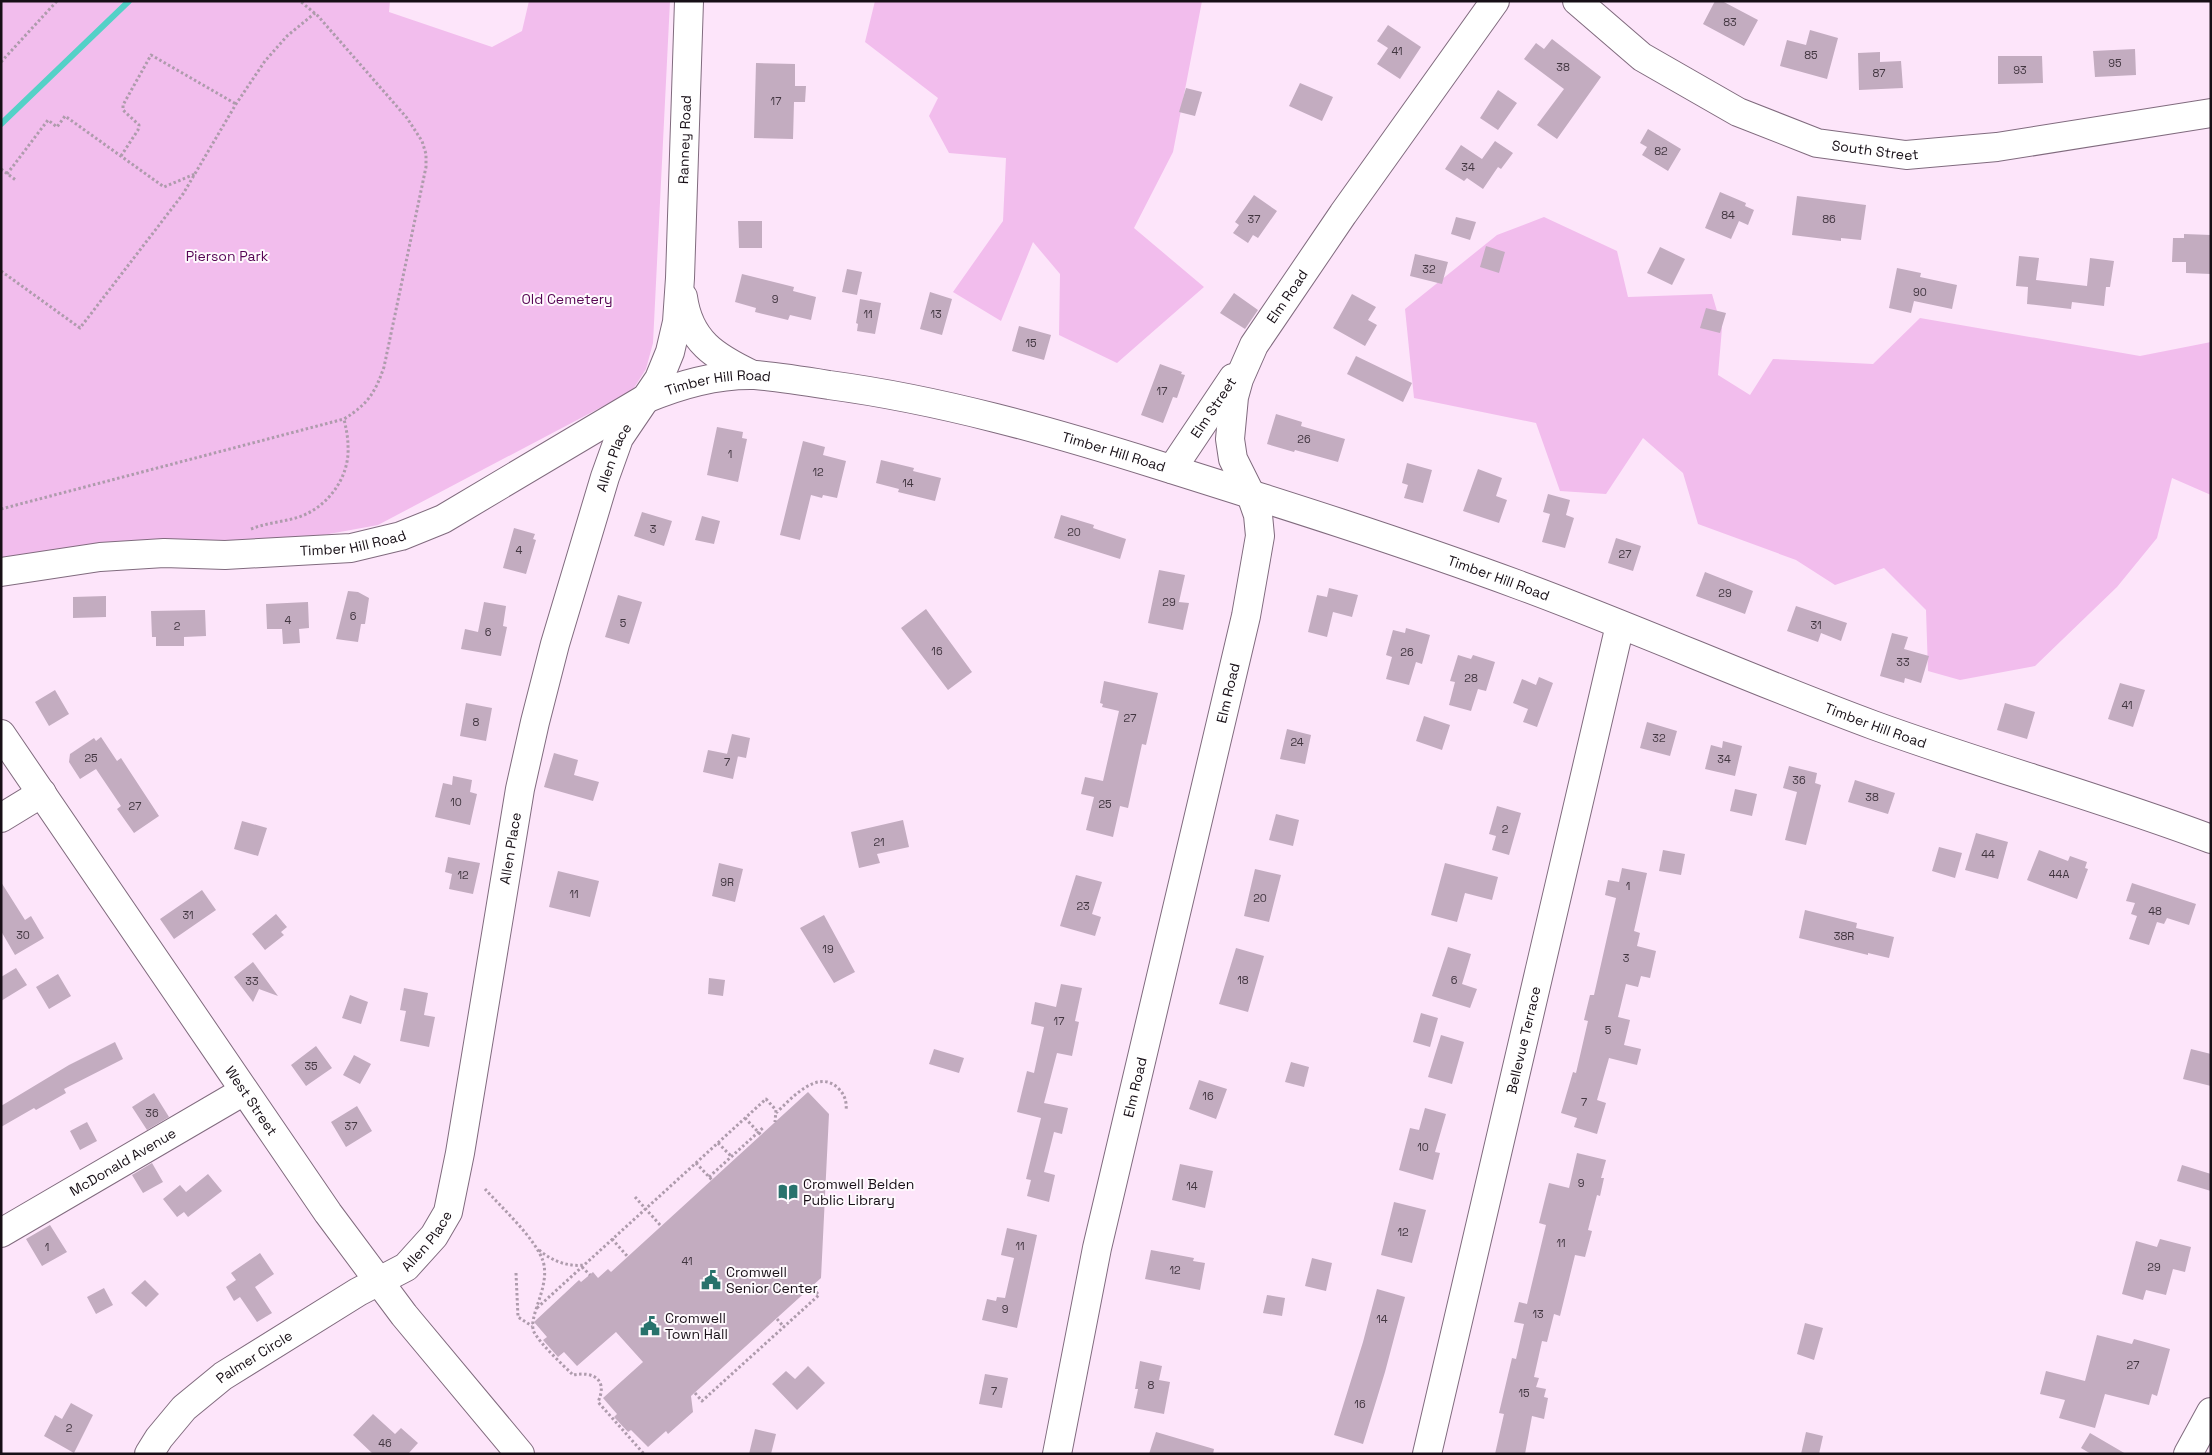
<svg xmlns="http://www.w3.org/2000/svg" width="2212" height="1455" font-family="'Space Grotesk',sans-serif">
<rect width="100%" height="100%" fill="#fde5fa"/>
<path fill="#f2bded" d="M1,1H390L389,12L492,47L522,31L529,1H670L653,343L646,369L632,391L378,525L307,538L216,541H135L1,559Z
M875,1H1202L1173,152L1134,228L1204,287L1117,363L1059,335L1060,274L1033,242L1001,321L953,292L1003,221L1006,158L949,153L929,116L938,98L865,42Z
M1544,217L1617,251L1628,297L1712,294L1722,328L1718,375L1750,395L1773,359L1873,364L1920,318L2140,356L2211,342V495L2172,478L2157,538L2117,587L2035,666L1960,680L1928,671L1926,610L1884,568L1835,585L1796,560L1698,524L1683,473L1643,438L1606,494L1560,491L1536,423L1414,398L1405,309L1497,235Z"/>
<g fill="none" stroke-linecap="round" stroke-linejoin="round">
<path stroke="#54d1c7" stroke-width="6" d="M1,124L129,1"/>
</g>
<path fill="#c3acc0" d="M1715,1H1722L1758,20L1744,46L1703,24Z
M1388,25L1421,47L1400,79L1377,64L1388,48L1377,41Z
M1810,30L1838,38L1827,79L1780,66L1787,40L1806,45Z
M1552,39L1601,77L1557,139L1537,125L1564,89L1524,59L1536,43L1544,49Z
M2135,49L2136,75L2095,77L2093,51Z
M1880,52V62L1901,61L1903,88L1859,90L1858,53Z
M1998,56H2042L2043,83L1998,84Z
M756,63L795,64V86H806L805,102H794L793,139L754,138Z
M1300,83L1333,97L1322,121L1289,106Z
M1186,88L1202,92L1195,116L1179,112Z
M1498,90L1517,103L1498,130L1480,118Z
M1648,129L1681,149L1668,171L1642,155L1647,147L1640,143Z
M1495,141L1513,153L1501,169L1498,167L1483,189L1467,178L1464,181L1445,169L1461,145L1482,159Z
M1720,192L1746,203L1745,206L1754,210L1748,225L1739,221L1731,239L1705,228Z
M1254,195L1277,211L1258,238L1253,235L1248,243L1233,233L1239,225L1235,222Z
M1797,196L1866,205L1861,240L1841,238V241L1792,235Z
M1456,217L1476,222L1470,240L1451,234Z
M738,221H762V248H739Z
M2184,234L2211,235V274L2186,273V262H2172L2173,238H2184Z
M1486,246L1505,252L1499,273L1480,267Z
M1660,247L1685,259L1672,285L1647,273Z
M1415,254L1448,262L1442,284L1410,276Z
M2019,256L2039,258L2036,280L2087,286L2090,258L2114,261L2110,287H2106L2104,306L2072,302L2071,309L2027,304L2028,287L2016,286Z
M1897,268L1921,273L1920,277L1957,285L1952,309L1914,301L1911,313L1889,308Z
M847,269L862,272L857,295L842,292Z
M742,274L794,287L793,291L816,297L811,320L790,315L788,320L755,312L756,308L735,302Z
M930,292L952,299L942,335L920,329Z
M1234,293L1258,310L1245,329L1220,313Z
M1352,294L1376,307L1368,320L1377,325L1365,346L1333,328Z
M860,299L881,303L875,334L857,331L858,324L856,323Z
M1706,308L1726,313L1720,333L1700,328Z
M1019,326L1051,335L1044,360L1012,351Z
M1356,356L1412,383L1403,402L1347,374Z
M1160,364L1182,372L1181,374L1185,375L1177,398L1173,397L1163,423L1141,415Z
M1276,414L1302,422L1301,426L1345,439L1338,462L1295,450L1294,452L1267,444Z
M717,427L743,432L742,438L747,439L738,482L707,475Z
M803,441L825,447L823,455L846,461L837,498L823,495L822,498L811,495L800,540L780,535Z
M881,460L914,468L913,471L941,478L935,501L898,492L899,489L876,483Z
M1407,463L1432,470L1423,503L1404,498L1408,485L1402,483Z
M1478,469L1502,478L1496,496L1507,500L1499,523L1463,511Z
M1548,494L1570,500L1566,515L1574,518L1565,548L1542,542L1550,514L1543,512Z
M642,512L672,521L664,546L634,536Z
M1061,515L1094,525L1093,528L1126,539L1120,559L1054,538Z
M702,516L720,521L714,544L695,540Z
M514,528L535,534L533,539L536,540L526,574L503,568Z
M1616,538L1641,546L1633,571L1608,563Z
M1159,570L1185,575L1179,602L1189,603L1183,630L1148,623Z
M1705,572L1753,591L1745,614L1696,596Z
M1329,588L1358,595L1352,617L1333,612L1327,637L1308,632L1317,595L1327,597Z
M348,591L358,592L369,598L365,624H361L358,642L336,639Z
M618,595L642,602L629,644L605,637Z
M106,596V617L73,618V597Z
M308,602L309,628L299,629L300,643L283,644L282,629H267L266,604Z
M484,602L506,606L503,626L507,627L501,656L461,649L465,629L478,632Z
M1796,606L1847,623L1841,641L1821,633L1818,642L1787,631Z
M926,609L972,672L948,690L901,628Z
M205,610L206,636L184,637V646H156V637H152L151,611Z
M1406,628L1430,635L1422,664L1416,662L1409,685L1386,679L1392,657L1386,655L1393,630L1405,633Z
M1892,633L1908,637L1904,649L1929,656L1921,683L1905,678L1904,683L1880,676Z
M1458,655L1471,659L1473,655L1495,662L1486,691L1478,689L1471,711L1449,705L1455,682L1450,681Z
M1539,677L1553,683L1537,727L1523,722L1528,709L1513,703L1522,679L1536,685Z
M1104,681L1158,693L1146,745L1142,744L1128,808L1120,806L1113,837L1086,830L1094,797L1081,794L1085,777L1103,781L1119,711L1102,707L1103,704L1100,703Z
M2120,683L2145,690L2133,727L2108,719Z
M55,690L69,714L49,726L35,702Z
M466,703L492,708L486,741L460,736Z
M2005,703L2035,712L2027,739L1997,730Z
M1424,716L1450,725L1442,750L1416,741Z
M1647,722L1677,731L1670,756L1640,748Z
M1287,729L1311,735L1305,764L1280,759Z
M732,734L750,738L746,758L727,754Z
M101,737L117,761L121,758L159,816L134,833L117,809L121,806L96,769L80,779L69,762L70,754L94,738L96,741Z
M1723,741L1742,746L1735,776L1705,769L1711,745L1722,748Z
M708,750L738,756L733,779L703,772Z
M554,753L578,760L574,775L599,782L593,801L544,787Z
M1789,766L1817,773L1815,783L1821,785L1806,845L1785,840L1797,792L1783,788Z
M453,776L472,780L470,792L477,794L470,825L435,817L443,783L452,785Z
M1855,780L1895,793L1888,814L1848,802Z
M1735,789L1757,794L1752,816L1730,811Z
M1497,806L1521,813L1509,855L1492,850L1496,836L1489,834Z
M1276,814L1299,820L1293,846L1269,840Z
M903,820L909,847L877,854L880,863L859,868L851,832Z
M242,821L267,828L258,856L234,849Z
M1976,833L2008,842L1998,879L1965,870Z
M1939,847L1962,853L1955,878L1932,871Z
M1663,850L1685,854L1681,875L1659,871Z
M2039,850L2068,861L2070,856L2087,862L2085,868L2088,869L2077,899L2027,880Z
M448,857L480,863L473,894L449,889L452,874L445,872Z
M719,863L743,869L735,902L712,896Z
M1445,863L1498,877L1492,900L1465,893L1457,922L1431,915Z
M1622,868L1647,873L1634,931L1640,933L1637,946L1656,951L1650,978L1641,976L1638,987L1626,984L1618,1017L1630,1020L1624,1045L1641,1049L1637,1065L1609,1058L1597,1100L1606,1103L1597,1134L1574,1127L1577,1118L1561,1113L1573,1072L1576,1073L1588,1021L1584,1020L1590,995H1594L1616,898L1605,895L1608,880L1619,882Z
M1255,869L1281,875L1269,922L1244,916Z
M558,871L599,881L590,917L549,907Z
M1076,875L1102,882L1092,914L1101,917L1095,936L1060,926Z
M1,882L25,920L31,916L44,938L15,955L1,931Z
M2132,883L2196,904L2189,925L2167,918L2164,924L2157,922L2149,945L2129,939L2137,916L2131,914L2135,903L2126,901Z
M202,890L216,910L174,939L160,919Z
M1805,910L1857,923L1856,928L1894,937L1889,958L1868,953V955L1799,938Z
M276,914L287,927L281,932L284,935L265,950L252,934Z
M824,915L855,972L834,983L800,928Z
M1448,947L1471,954L1462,984L1477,989L1470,1008L1432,996Z
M1236,948L1264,956L1248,1012L1219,1004Z
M253,962L278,996L259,989L253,1002L234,977Z
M16,968L27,985L1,1001V977Z
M58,974L71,996L49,1009L36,987Z
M709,978L725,980L723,996L708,994Z
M1061,984L1082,988L1075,1021L1079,1022L1072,1056L1057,1053L1044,1103L1068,1108L1062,1134L1054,1132L1044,1172L1055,1175L1049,1202L1027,1196L1031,1180L1026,1179L1041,1118L1017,1112L1027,1071L1034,1073L1044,1027L1031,1024L1035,1002L1056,1007Z
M404,988L428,993L424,1015L435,1017L429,1047L400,1041L406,1011L400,1010Z
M350,995L368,1002L361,1024L342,1018Z
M1421,1013L1438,1018L1430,1047L1413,1042Z
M1441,1035L1464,1042L1452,1084L1428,1077Z
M115,1042L123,1059L64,1089L66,1093L36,1110L34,1108L1,1127V1106L69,1065Z
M316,1046L332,1068L306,1086L291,1065Z
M934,1049L964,1058L959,1073L929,1064Z
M2191,1049L2211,1054V1086L2183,1079Z
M354,1055L371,1064L360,1084L343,1075Z
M1291,1062L1309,1067L1304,1087L1285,1082Z
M1199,1080L1227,1089L1216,1119L1189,1109Z
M808,1092L829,1114L821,1278L691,1396L693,1412L668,1434L666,1431L648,1447L631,1430L628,1432L614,1417L617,1414L603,1398L643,1362L616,1332L577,1366L564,1352L558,1357L543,1340L547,1337L534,1322L579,1280L581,1282L593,1272L598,1278L608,1269L611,1272Z
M154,1093L169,1117L147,1130L132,1107Z
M357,1106L372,1131L346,1147L331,1122Z
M1425,1108L1446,1114L1435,1152L1440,1153L1433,1180L1399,1170L1410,1128L1419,1130Z
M87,1122L97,1141L80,1150L70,1131Z
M1577,1153L1606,1160L1601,1178H1604L1600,1196L1597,1195L1588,1230L1592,1231L1585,1257L1575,1255L1560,1316L1554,1314L1547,1342L1542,1341L1534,1377L1539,1378L1536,1387L1546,1389L1544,1397L1548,1398L1544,1419L1532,1416L1525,1454H1495L1504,1414L1499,1413L1512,1358L1516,1359L1524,1324L1514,1322L1519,1302L1527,1304L1546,1225L1539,1223L1549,1183L1569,1188Z
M152,1163L163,1182L143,1193L132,1175Z
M1180,1164L1213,1171L1205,1208L1172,1200Z
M2182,1165L2211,1174V1191L2177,1181Z
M208,1174L222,1191L188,1217L184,1212L177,1217L163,1199L180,1185L186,1192Z
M1394,1202L1426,1210L1412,1263L1381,1255Z
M50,1225L67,1252L42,1266L26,1239Z
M1007,1228L1037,1235L1017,1328L982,1320L987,1299L996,1301L997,1297L1005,1298L1014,1258L1001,1255Z
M2160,1239L2191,1247L2185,1272L2173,1269L2166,1295L2146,1290L2143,1300L2122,1294L2136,1241L2157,1247Z
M1151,1250L1194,1258L1193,1261L1205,1263L1200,1290L1145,1279Z
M260,1253L274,1274L255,1287L272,1313L257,1322L240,1297L234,1301L226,1287L236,1280L231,1273Z
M1312,1258L1332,1263L1326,1291L1305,1286Z
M145,1280L159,1294L146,1307L131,1293Z
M104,1288L113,1305L96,1314L87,1297Z
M1377,1289L1405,1297L1385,1372L1363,1444L1334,1435L1363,1342Z
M1267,1295L1285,1298L1282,1316L1263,1313Z
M1805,1323L1823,1328L1814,1360L1797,1354Z
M2097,1335L2132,1344L2134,1339L2170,1349L2157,1396L2152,1394L2149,1405L2105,1394L2095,1428L2059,1418L2065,1400L2040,1394L2046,1371L2085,1381Z
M1140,1361L1162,1366L1159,1380L1170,1382L1164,1414L1134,1408L1138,1389H1135Z
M808,1366L825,1383L797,1410L772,1384L786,1371L795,1379Z
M985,1374L1008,1378L1002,1408L979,1404Z
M71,1403L93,1415L74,1453L44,1436L55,1415L62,1419Z
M373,1414L395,1434L401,1428L418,1443L408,1454H373L353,1435Z
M755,1429L776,1434L771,1454H749Z
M1156,1432L1214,1449L1213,1454H1149Z
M1806,1432L1823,1436L1819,1454H1801Z
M2090,1433L2126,1454H2091L2081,1448Z"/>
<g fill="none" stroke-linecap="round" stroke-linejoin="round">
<defs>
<g id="minor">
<path id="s1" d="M1577,1L1642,57L1738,112L1817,143L1906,155L1997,147L2211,113"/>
<path d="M683,297C689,341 715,357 753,375"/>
<path id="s2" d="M1172,469L1233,378"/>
<path id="s3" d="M1,572L100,557L164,553L225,555L351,548L401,536L443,519L643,400C678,385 715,374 755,375C779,377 804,381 829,385C941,400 1050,431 1158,465C1279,503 1400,541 1519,585C1638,629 1754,681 1873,725C1985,766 2100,797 2211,839"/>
<path d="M1,818L42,793"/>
<path id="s4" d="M1,1233L244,1091"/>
<path id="s5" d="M149,1454L159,1438L184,1408L223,1376L358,1292L406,1267L434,1236L448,1212L460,1153L520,789L535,722L555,644L605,477L619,438L659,379L670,352L677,322L680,278L689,1"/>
<path id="s6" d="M1057,1454L1097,1248L1246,616L1260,536L1258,515L1251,495L1233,459L1230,439L1234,397L1239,379L1254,345L1343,214L1495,1"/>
<path id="s7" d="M1427,1454L1620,625"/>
<path d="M2188,1454L2211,1412"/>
</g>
<g id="major">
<path id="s8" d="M1,734L328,1213L404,1315L520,1454"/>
</g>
</defs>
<use href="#minor" stroke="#806b7e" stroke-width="30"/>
<use href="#major" stroke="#806b7e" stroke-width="30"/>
<path stroke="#ae9bac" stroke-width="3" stroke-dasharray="2.5 2.5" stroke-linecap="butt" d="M1,62L57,1
M121,156L138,130L139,125L123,110V105L151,55L236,104
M1,169L17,181
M7,174L48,120L57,127L65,116L164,187L195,174
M1,271L80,328L183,194L236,104L265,61L287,36L315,13
M1,509L344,419C368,404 375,393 384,367L426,167V154L422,141L407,118L318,16L300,1
M251,529C266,523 283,522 299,517C328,507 350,477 348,446C348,437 346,428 344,419
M776,1113C791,1099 818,1067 839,1089C845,1095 847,1103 846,1111
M745,1118L761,1135
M718,1143L732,1157
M696,1163L712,1180
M709,1177L764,1127
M485,1189C502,1208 535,1238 543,1261C551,1287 527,1317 534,1332C542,1346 561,1363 573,1375C594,1371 608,1380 598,1402L644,1454
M635,1197L661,1226
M612,1239L628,1257
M539,1250C552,1261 568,1267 584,1265
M582,1267L590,1275
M516,1273L518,1317L532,1326
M537,1308L766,1099L776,1110L775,1122
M777,1319L784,1327
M695,1393L702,1401L819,1295L811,1287"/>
<use href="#minor" stroke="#fff" stroke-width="28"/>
<use href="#major" stroke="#fff" stroke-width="28"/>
</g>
<defs>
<symbol id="library-bare" viewBox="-9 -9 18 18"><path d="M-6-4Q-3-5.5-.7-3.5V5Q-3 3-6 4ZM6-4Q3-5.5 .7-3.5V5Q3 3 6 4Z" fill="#28726c" stroke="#fef9fd" stroke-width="2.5" paint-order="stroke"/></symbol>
<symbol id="civic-bare" viewBox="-9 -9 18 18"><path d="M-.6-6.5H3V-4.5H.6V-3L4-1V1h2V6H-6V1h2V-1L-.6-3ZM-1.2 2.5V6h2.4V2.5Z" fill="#28726c" stroke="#fef9fd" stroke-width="2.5" paint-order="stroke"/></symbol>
</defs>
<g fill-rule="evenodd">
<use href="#library-bare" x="774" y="1178" width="28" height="28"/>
<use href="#civic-bare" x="697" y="1266" width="28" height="28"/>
<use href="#civic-bare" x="636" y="1312" width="28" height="28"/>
</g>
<g text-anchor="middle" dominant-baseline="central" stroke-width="4" stroke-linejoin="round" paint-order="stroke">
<g font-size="11" fill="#423640">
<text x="1730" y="22">83</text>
<text x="1397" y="51">41</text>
<text x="1811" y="55">85</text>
<text x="2115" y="63">95</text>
<text x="1563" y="67">38</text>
<text x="2020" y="70">93</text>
<text x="1879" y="73">87</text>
<text x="776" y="101">17</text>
<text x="1661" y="151">82</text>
<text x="1468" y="167">34</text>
<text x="1728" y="215">84</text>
<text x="1254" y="219">37</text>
<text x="1829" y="219">86</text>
<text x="1429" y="269">32</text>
<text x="1920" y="292">90</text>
<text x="775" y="299">9</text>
<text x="868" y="314">11</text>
<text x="936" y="314">13</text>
<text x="1031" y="343">15</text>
<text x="1162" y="391">17</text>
<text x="1304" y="439">26</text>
<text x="730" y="454">1</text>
<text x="818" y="472">12</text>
<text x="908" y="483">14</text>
<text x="653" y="529">3</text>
<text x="1074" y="532">20</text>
<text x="519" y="550">4</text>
<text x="1625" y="554">27</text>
<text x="1725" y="593">29</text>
<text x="1169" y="602">29</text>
<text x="353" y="616">6</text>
<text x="288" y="620">4</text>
<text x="623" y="623">5</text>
<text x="1816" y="625">31</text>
<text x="177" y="626">2</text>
<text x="488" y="632">6</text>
<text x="937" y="651">16</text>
<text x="1407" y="652">26</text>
<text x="1903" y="662">33</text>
<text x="1471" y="678">28</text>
<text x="2127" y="705">41</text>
<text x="1130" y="718">27</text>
<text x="476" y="722">8</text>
<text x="1659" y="738">32</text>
<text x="1297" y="742">24</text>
<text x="91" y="758">25</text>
<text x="1724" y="759">34</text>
<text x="727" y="762">7</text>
<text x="1799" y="780">36</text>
<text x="1872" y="797">38</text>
<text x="456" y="802">10</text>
<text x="1105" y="804">25</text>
<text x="135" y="806">27</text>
<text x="1505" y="829">2</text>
<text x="879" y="842">21</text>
<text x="1988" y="854">44</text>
<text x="2059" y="874">44A</text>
<text x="463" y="875">12</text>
<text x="727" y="882">9R</text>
<text x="1628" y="886">1</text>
<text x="574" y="894">11</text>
<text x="1260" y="898">20</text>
<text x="1083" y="906">23</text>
<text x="2155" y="911">48</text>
<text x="188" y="915">31</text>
<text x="23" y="935">30</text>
<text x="1844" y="936">38R</text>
<text x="828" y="949">19</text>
<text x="1626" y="958">3</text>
<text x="1243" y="980">18</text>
<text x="1454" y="980">6</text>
<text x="252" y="981">33</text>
<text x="1059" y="1021">17</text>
<text x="1608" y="1030">5</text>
<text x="311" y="1066">35</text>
<text x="1208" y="1096">16</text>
<text x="1584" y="1102">7</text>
<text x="152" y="1113">36</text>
<text x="351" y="1126">37</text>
<text x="1423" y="1147">10</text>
<text x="1581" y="1183">9</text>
<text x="1192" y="1186">14</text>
<text x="1403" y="1232">12</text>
<text x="1561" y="1243">11</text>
<text x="1020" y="1246">11</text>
<text x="47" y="1247">1</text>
<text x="687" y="1261">41</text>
<text x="2154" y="1267">29</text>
<text x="1175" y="1270">12</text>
<text x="1005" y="1309">9</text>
<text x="1538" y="1314">13</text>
<text x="1382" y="1319">14</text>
<text x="2133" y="1365">27</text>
<text x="1151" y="1385">8</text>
<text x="994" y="1391">7</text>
<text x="1524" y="1393">15</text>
<text x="1360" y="1404">16</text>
<text x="69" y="1428">2</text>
<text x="385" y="1443">46</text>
</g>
<g font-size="14" fill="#170f16" stroke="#fef9fd">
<text stroke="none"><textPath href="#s5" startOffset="1499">Ranney Road</textPath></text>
<text stroke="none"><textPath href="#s1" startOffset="340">South Street</textPath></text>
<text stroke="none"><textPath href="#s6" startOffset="1200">Elm Road</textPath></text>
<text stroke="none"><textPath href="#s3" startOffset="759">Timber Hill Road</textPath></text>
<text stroke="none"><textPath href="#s2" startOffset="74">Elm Street</textPath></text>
<text stroke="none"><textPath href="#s3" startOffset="1164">Timber Hill Road</textPath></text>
<text stroke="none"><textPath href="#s5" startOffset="1165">Allen Place</textPath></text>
<text stroke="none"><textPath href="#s3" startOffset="354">Timber Hill Road</textPath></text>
<text stroke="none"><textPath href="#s3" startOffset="1569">Timber Hill Road</textPath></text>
<text stroke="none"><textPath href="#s6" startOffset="780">Elm Road</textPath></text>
<text stroke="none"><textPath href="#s3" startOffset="1974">Timber Hill Road</textPath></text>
<text stroke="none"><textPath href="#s5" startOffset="760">Allen Place</textPath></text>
<text stroke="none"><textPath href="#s7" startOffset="425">Bellevue Terrace</textPath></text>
<text stroke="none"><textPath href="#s6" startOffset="375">Elm Road</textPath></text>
<text stroke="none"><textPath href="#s8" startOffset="444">West Street</textPath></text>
<text stroke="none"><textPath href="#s4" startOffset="141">McDonald Avenue</textPath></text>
<text stroke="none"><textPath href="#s5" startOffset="355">Allen Place</textPath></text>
<text stroke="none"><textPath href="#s5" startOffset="145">Palmer Circle</textPath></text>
</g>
<g font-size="14" fill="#570655" stroke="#fef9fd">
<text x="227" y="256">Pierson Park</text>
<text x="567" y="299">Old Cemetery</text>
</g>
<g font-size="14" fill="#170f16" stroke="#fef9fd" text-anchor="start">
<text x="803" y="1184">Cromwell Belden<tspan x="803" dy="16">Public Library</tspan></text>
<text x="726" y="1272">Cromwell<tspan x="726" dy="16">Senior Center</tspan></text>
<text x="665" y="1318">Cromwell<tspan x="665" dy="16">Town Hall</tspan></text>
</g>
</g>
<rect width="2212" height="1455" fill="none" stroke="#170f16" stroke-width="5"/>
</svg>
